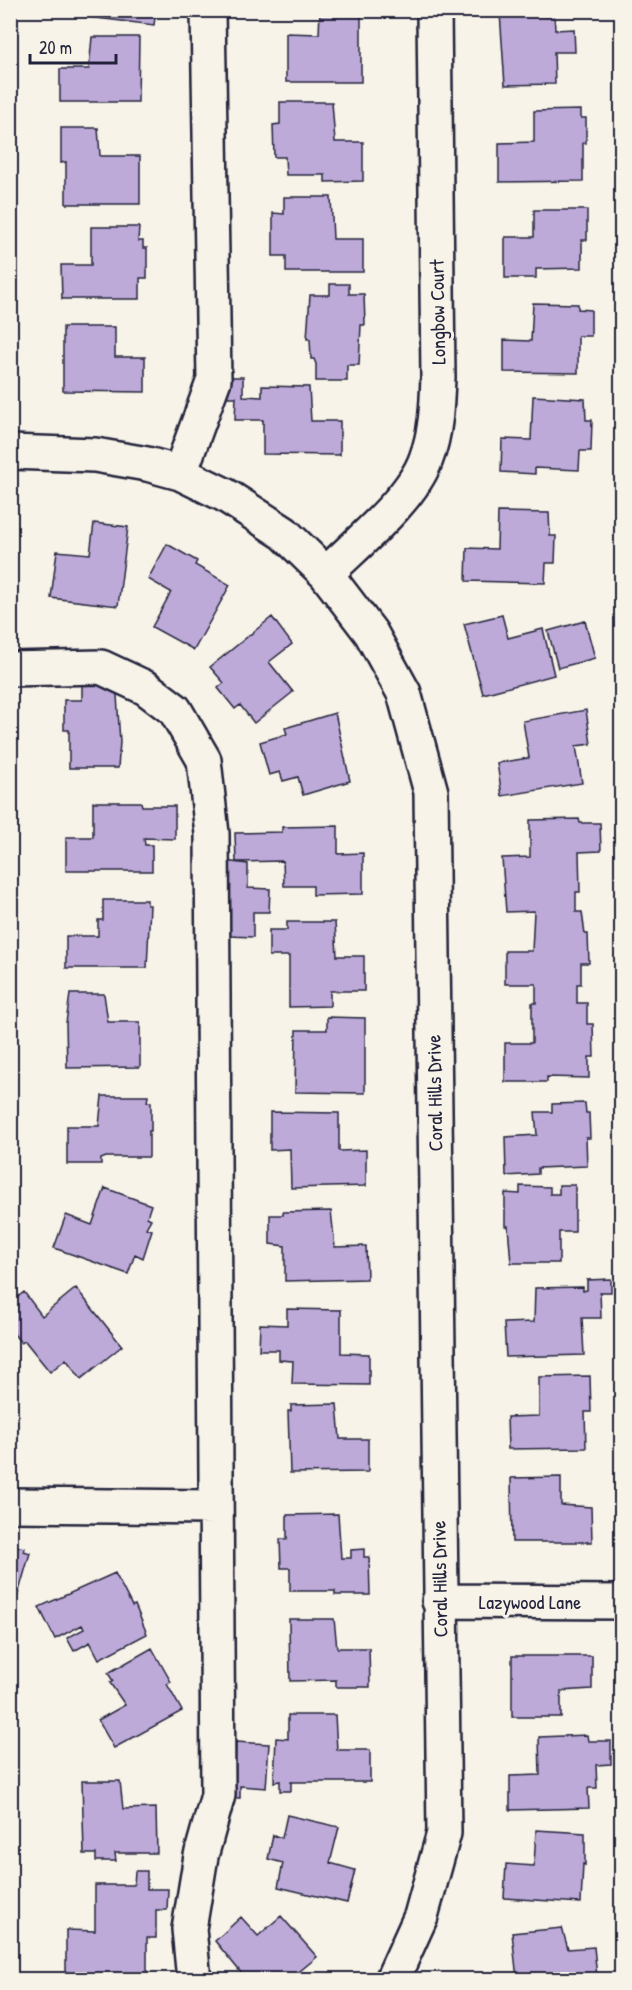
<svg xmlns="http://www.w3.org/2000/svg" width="632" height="1990" font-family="'Patrick Hand',sans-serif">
<rect width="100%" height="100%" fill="#f7f3e8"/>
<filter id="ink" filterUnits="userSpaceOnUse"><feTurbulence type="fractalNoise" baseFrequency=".0167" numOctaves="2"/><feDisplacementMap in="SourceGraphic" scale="12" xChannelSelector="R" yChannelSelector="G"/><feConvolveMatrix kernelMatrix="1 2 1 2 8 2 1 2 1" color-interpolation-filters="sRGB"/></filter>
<g filter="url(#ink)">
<path fill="#bdaad9" stroke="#22223b" stroke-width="1.5" d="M73,10H156L154,25L72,15Z
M320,10H361V82H286V33L319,34Z
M554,12L555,30L574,29L575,52H554L555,84L505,85L500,13Z
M92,37H139L138,102H60V69H89Z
M280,102H332L335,142H363V181L325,182V175H286L285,157H274L273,125L280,124Z
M581,110V118H586V143H583V181L499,182V143L534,142V111Z
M61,128H98L100,156H140V204H66V162L61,163Z
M284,197H331L333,239H363V272H286V256H273V213L284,214Z
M534,210H587V240H582V268L536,269V278H505V237H534Z
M91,227H139L138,241H143V248H147V278H140V299H62L61,265H91Z
M330,284H349V294H364L365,325H361L359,365H347V381H316V364L314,359H311L310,339H307L310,295H330Z
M533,303L578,304V309L591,310V336H578V373L504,372V340L531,341Z
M63,327H115V357H145V392L63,391Z
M225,377H243V396L262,397V386L309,387L311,421H340V455L263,454V420H235L236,397H224Z
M533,396L585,399L586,420H592L591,451H580L579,470L535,468V474L501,472L502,439L531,440Z
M498,512L549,513L550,536H556L555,563H546L545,583L466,581L467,548L497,549Z
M94,523L128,527L118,606L51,598L57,551L90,554Z
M167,544L197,561L195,565L230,585L194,650L152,627L171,592L148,579Z
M502,615L508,638L543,629L554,675L483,694L464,624Z
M272,617L292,644L269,662L293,692L254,723L240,705L235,709L218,688L224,683L210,667Z
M585,621L595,658L558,668L548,631Z
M82,675L116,680L120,742L118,768H69V730H64V700H82Z
M586,710L591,744L576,746L582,783L502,796L497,763L529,758L523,721Z
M335,713L350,781L303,795L298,777L283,781L280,772L269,775L260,742L287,734L285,728Z
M93,802H141L142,806H175V839L144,838L145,845H152V871H66V837H93Z
M579,819L580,823H600L601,851L579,852L580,892H576V912H582L585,934H588L589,963H581V984H577V1003H587V1024H593L594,1057H589V1078L547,1077V1082H505V1043H532V1003H536V984H505V951H532L534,911L506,912L502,858L530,857V820Z
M338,826V854L363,853V894L313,895V886H284L283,861L236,862L235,833L282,832V827Z
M224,861L248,864V888L270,889L269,912H253V937L229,936Z
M103,900H147V905H150L147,968H66V936H98V920H103Z
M287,922H335L337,956H364V991H330V1006L289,1007V956H269V930H287Z
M70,994H104L108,1022H140V1067L67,1068L66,1023Z
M327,1017L365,1018V1093L295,1092L296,1030H327Z
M102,1096H148L147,1102H151V1131H149V1157H106L101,1159V1164H67V1126H99Z
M585,1103L586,1113H589L590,1138H586L587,1166L538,1168V1174L506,1176L505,1137L537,1135L535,1112H552V1104Z
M270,1112L339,1113V1151L366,1150V1186L291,1188L290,1149L270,1150Z
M559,1185H575V1232H559V1263H511L508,1226H505V1193L520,1194V1186L550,1187V1194H559Z
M105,1188L151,1205L147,1217L151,1219L146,1228L152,1230L143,1258L135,1254L128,1274L54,1248L66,1215L92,1225Z
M331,1211L335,1247L366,1246L367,1279L285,1281V1246L270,1244V1215H283V1212Z
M611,1279V1292H600L601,1318H582L584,1355L506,1357L504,1323L534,1322L535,1288L583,1287V1291L587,1290V1280Z
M76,1288L122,1346L81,1379L66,1359L50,1372L25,1341L21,1343L10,1329V1303L24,1292L42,1316Z
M287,1309L341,1310V1353L369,1354V1385L292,1384L293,1361L279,1360V1350H259L260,1324L287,1325Z
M590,1376L591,1412H585L586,1448L508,1449L507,1417L539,1416V1377Z
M337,1404L340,1439H368V1472L290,1473L288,1411H291V1405Z
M561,1477V1505L591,1507L592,1542H512L511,1478Z
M338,1514L341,1558H351V1550L364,1549V1557H369L370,1595H335V1591H290V1568H281L280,1539H287V1515Z
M10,1545L25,1548L24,1551L30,1553L17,1598L10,1597Z
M115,1573L132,1606L135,1605L147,1634L99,1659L90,1642L74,1651L67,1638L84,1629L82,1625L55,1639L39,1607Z
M289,1619H334L337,1648H369L370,1687H336V1680L290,1681Z
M152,1648L171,1682L167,1684L182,1711L114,1748L98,1720L125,1705L110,1683L113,1681L108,1673Z
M512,1656H592V1689L561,1691V1717H512Z
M288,1715H335L337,1750H370V1782H291V1791H280V1781L274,1782L276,1738L288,1739Z
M587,1735L588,1741H611V1764L596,1765L597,1788H588L589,1808L510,1810V1776L540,1775L539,1737Z
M236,1742L269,1744L266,1788L240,1786V1798H229L234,1786Z
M82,1781H120L123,1809L156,1808L157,1853H115L116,1861H96V1854H84Z
M287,1815L339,1827L330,1863L355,1870L347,1903L278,1887L283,1863L268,1859L273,1835L282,1838Z
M536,1830L585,1833V1865L583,1864L581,1903L504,1898L506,1864L534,1866Z
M135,1871H147V1889H168L167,1910H156V1938H147V1976L66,1977V1930L95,1931V1885H134Z
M281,1916L317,1957L289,1980H247L215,1941L241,1917L258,1936Z
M562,1928L568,1949L594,1947L597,1977L574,1980H509L517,1979L512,1933Z"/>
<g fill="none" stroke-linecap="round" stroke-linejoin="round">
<defs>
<path id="minor" d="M10,452L95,455L147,464L180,473L225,495L284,533L326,574L371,633L404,693L431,792L444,1833L421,1916L392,1980
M180,473L214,380L208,10
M326,574C356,544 412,499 426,459C436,433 437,405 438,377L434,10
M10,669L101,667L146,688L175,710L204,760L212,834L218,1795L201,1856L189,1929L194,1980
M10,1505L215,1507
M439,1601L622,1602"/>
</defs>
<use href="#minor" stroke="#22223b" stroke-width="38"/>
<use href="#minor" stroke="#f7f3e8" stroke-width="33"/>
</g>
</g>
<g text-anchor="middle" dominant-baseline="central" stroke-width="6" stroke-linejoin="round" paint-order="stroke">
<g font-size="20" fill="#22223b" stroke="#f7f3e8">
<text transform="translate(437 312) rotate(-91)">Longbow Court</text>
<text transform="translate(434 1093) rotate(-91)">Coral Hills Drive</text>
<text transform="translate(439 1579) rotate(-91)">Coral Hills Drive</text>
<text x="530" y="1601">Lazywood Lane</text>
</g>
</g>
<rect width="632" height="1990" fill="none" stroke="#f7f3e8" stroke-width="36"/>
<rect x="18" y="18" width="596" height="1954" fill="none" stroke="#22223b" stroke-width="2" filter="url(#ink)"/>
<path d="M30 54v9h86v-9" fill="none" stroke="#22223b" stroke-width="3"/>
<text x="39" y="54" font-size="18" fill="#22223b" stroke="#f7f3e8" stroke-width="4.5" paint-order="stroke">20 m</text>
</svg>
